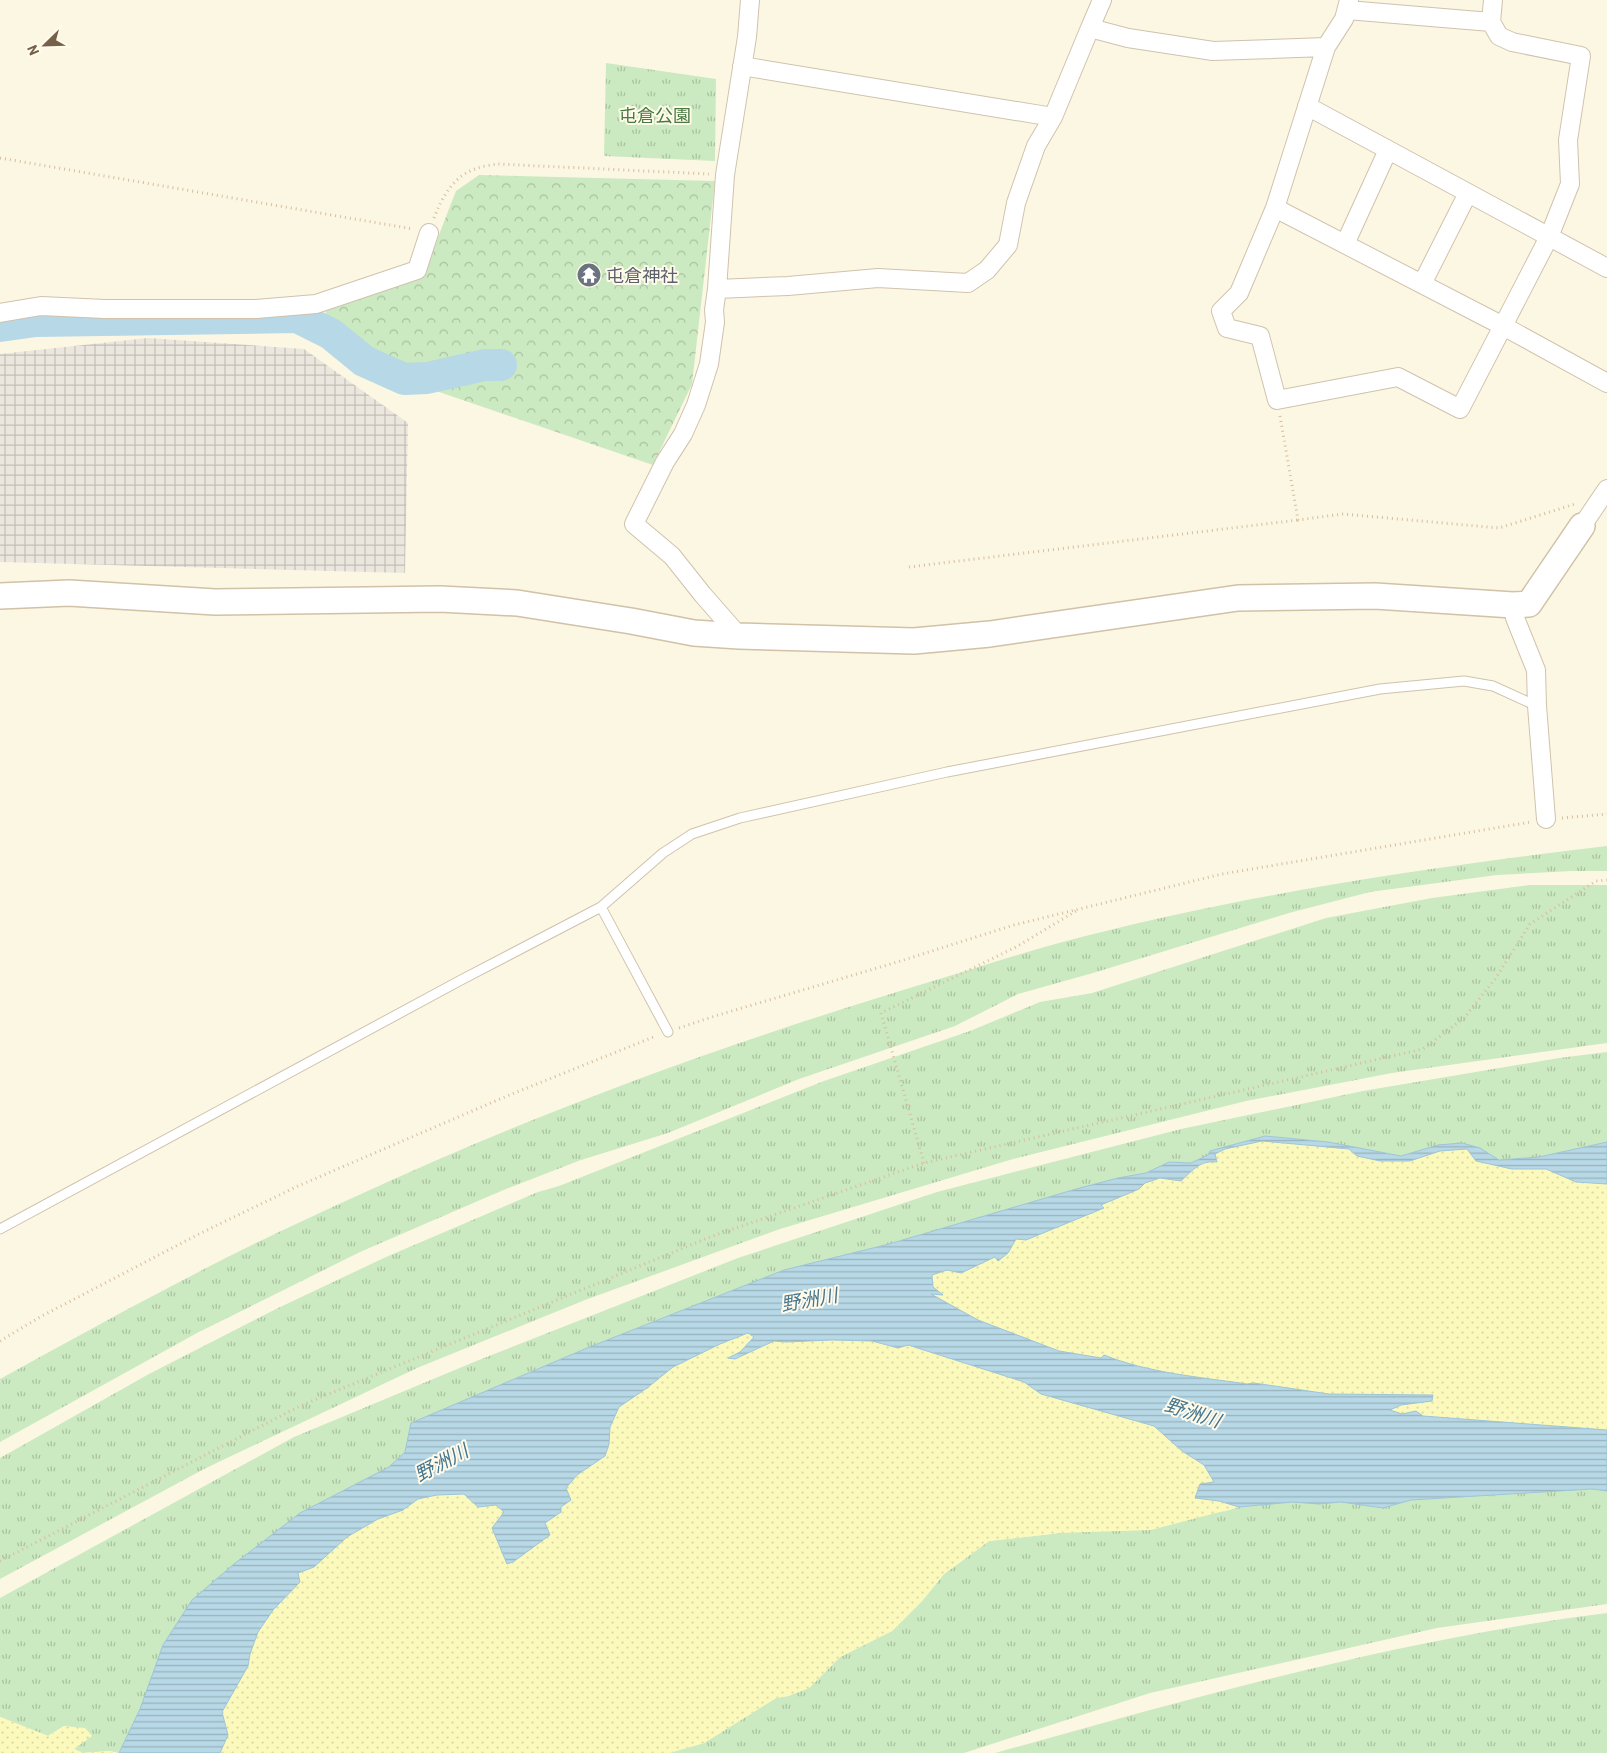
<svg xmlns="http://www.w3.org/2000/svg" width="1607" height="1753" font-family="Barlow,'Noto Sans JP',sans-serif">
<defs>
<pattern id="industrial-grid" width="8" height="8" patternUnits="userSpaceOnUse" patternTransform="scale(1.25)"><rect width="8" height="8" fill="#ece7de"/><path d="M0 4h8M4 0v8" fill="none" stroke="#c4bfb6"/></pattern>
<pattern id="grass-tufts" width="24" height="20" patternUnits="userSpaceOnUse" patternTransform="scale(1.25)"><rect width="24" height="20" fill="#cbeac1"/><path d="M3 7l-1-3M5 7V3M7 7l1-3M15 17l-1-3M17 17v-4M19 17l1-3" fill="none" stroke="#a9c19f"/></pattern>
<pattern id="forest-crowns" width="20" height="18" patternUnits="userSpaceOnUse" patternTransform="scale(1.25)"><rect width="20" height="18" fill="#cbeac1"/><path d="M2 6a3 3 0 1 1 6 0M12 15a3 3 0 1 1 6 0" fill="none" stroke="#a9c19f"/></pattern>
<pattern id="sand-dots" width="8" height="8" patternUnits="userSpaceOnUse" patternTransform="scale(1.25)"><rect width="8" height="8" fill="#fcf9bd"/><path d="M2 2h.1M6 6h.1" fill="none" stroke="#dbd8a4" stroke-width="1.8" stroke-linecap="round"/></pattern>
<pattern id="water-rules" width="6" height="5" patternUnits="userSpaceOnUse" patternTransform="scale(1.25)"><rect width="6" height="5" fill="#b7d8e6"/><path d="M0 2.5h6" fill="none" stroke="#99b3bc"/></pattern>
</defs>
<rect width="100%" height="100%" fill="#fcf7e3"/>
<path fill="url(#industrial-grid)" d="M148,338L304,349L408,423L405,573L0,562V354Z"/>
<path fill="url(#grass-tufts)" d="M606,63L716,79L715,161L604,156Z
M1607,846V871H1572L1497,875L1370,892L1289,913L1093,973L1018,994L955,1026L799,1079L668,1133L581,1160L501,1191L360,1252L197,1333L0,1442V1379C55,1349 110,1318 166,1289C226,1257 288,1227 350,1199C539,1111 736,1040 936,980C977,968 1018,954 1059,943C1239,895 1423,868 1607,846Z
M1530,885H1607V1043L1392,1073L1246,1101L1013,1159L780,1229L585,1300L417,1368L204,1469L0,1579V1458L149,1374L276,1309L386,1257L538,1192L559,1186L824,1081L970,1031L1040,1002L1092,993L1326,918L1432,898Z
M1607,1052V1142L1539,1157L1499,1160L1480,1148L1438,1145L1401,1156L1328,1142L1265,1136L1210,1151L1208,1155L1191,1163L1169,1162L1146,1173L1118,1178L1076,1189L889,1244L784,1270L587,1348L412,1423L405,1452L389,1467L300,1513L140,1709L119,1753L110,1751L83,1753L74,1749L64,1726L48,1736L0,1717V1598L294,1437L474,1362L738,1258L937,1192L1181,1129L1363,1091L1559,1058Z
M1593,1489L1607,1491V1604L1437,1628L1150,1693L964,1753H669L704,1743L776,1698L788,1696L809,1688L840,1657L892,1631L922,1601L944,1574L989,1541L1060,1533L1226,1511L1239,1507L1293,1502L1319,1504L1341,1502L1383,1508L1411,1500Z
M1607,1613V1753H995C1196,1697 1399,1639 1607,1613Z"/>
<path fill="url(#forest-crowns)" d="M479,175L715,181L692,384L653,465L334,356L324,303L424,273L456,191Z"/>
<path fill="url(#sand-dots)" d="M1262,1141L1349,1149L1357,1156L1410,1161L1440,1151L1467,1149L1477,1161L1546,1169L1576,1182L1607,1184V1430L1423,1416L1416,1412L1402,1414L1389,1411L1401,1405L1432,1401L1329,1394L1254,1383L1247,1384C1199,1377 1149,1373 1104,1355L1101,1358L1059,1351L978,1320L930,1293L942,1294L933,1287L932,1275L947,1270L961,1273L995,1257L997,1260L1012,1246L1016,1239L1026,1240L1103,1208L1100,1205L1139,1189L1145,1183L1160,1178L1182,1181C1193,1170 1200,1160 1217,1162L1215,1154L1225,1149Z
M748,1333L754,1336L740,1352L729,1357L735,1359L774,1341L786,1342L832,1340L873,1341L897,1348L908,1345L1024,1382L1041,1394L1154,1426L1182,1451L1204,1466L1214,1482L1200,1484L1219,1501L1239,1507L1151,1530L1060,1533L989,1541L944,1574L922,1601L892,1631L840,1657L809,1688L788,1696L776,1698L704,1743L669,1753H220L228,1735L222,1712L248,1666L250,1654L258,1632L273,1610L300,1582L297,1573L314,1567L347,1537L378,1519L403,1510L418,1499L437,1495L464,1494L478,1507L496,1505L504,1512L507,1564L513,1562L545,1523L561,1512V1507L571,1500L566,1488L577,1475L605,1456L609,1444L610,1427L619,1407L647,1388L673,1367L720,1344Z
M0,1717L48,1736L64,1726L85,1728L92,1736L74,1749L83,1753L110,1751L113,1753H0Z"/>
<path fill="url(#water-rules)" stroke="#9dc5d8" d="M1265,1136L1328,1142L1401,1156L1438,1145L1462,1143L1480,1148L1499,1160L1539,1157L1607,1142V1184L1576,1182L1546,1169H1512L1476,1161L1467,1149L1440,1151L1410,1161H1380L1357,1156L1349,1149L1262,1141L1225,1149L1215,1154L1217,1162C1200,1160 1193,1170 1181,1181L1160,1178L1145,1183L1139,1189L1101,1205L1104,1208L1026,1240L1016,1239L1008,1253L998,1261L995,1257L961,1273L947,1270L932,1275L933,1287L943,1295L931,1294L978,1320L1059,1351L1101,1358L1104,1355C1149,1373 1199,1377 1247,1384L1254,1383L1329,1394L1433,1395L1432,1401L1401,1405L1390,1410L1402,1414L1416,1411L1423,1416L1607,1430V1491L1592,1489L1411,1500L1383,1508L1341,1502L1319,1504L1293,1502L1239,1507L1219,1501L1195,1498L1200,1484L1214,1482L1204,1465L1182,1451L1154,1426L1041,1394L1024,1382L908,1345L898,1348L872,1341L832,1340L786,1342L774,1341L735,1359L728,1358L740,1352L754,1337L748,1333L720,1344L673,1367L647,1388L619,1407L610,1427L609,1444L605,1456L577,1475L566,1488L571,1500L561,1507V1512L545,1523L550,1535L513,1562L507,1564L492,1528L504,1512L496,1505L478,1507L464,1494L437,1495L418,1499L403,1510L378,1519L347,1537L314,1567L298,1573L300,1582L273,1610L258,1632L250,1654L248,1666L222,1712L228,1735L220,1753H119L140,1709L163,1645L192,1600L234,1564L300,1513L389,1467L405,1452L411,1423L587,1348L784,1270L889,1244L1076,1189L1118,1178L1146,1173L1169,1162L1191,1163L1208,1155L1210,1151Z"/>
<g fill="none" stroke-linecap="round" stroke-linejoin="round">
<path stroke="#b7d8e6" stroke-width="32" d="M0,326L36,321L297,317L331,334L364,361L404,379L427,378L485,365H501"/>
<defs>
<path id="lane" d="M601,907L668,1032
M0,1229L461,980L601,907L663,853L692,834L740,818L947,772L1380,689L1464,681L1493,686L1537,706"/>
<path id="street" d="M1347,10L1491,22L1499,36L1512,42L1581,56L1568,140L1570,184L1549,237L1460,409L1398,377L1277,400L1260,336L1227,328L1221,311L1239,293L1275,208L1326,47L1344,19L1349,0
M1491,22L1493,0
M1090,28L1102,0
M742,66L1053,117
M1307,106L1607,268
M1275,208L1503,326L1607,383
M1345,244L1388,150
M1422,284L1468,193
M717,289L788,286L878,278L968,283L987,270L1008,245L1016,203L1036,146L1053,117L1090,28L1128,38L1213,51L1326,47
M0,313L41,306L105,309H256L316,304L417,270L429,233
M1582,526L1607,489
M1513,605L1515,618L1536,670L1537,706L1546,819
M739,636L703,595L672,556L634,524L665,462L683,434L696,405L709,364L715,322L714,310L717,289L725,175L747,37L750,0"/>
<path id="secondary" d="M0,596L69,593L215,602L440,599L517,603L631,621L694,633L739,636L914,641L990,634L1238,598L1375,596L1513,605L1529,604L1582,526"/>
</defs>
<use href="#lane" stroke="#d0c2ad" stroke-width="11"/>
<use href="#street" stroke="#d0c2ad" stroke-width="20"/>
<use href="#secondary" stroke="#d1c1a7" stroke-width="28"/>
<path stroke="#d7bd9d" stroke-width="3" stroke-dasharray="1 4" stroke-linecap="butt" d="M0,158L413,229
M434,218C442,197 453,177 475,169C482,166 491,165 498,164L709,174
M1280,416L1298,520L1343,514L1499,528L1575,504
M909,567L1298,520
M1562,818L1607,814
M679,1028L715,1016L894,963L1014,925L1222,874L1531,822
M924,1163L881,1013L1016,947L1076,911
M0,1341L40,1317L199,1234L298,1186L507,1096L656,1036
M0,1561L302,1405L710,1237L924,1163L1423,1049L1464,1018L1495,979L1530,924L1596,881L1607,880"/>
<use href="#lane" stroke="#fff" stroke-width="9"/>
<use href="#street" stroke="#fff" stroke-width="18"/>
<use href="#secondary" stroke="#fff" stroke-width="25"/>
</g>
<defs>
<symbol id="temple-disc" viewBox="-11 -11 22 22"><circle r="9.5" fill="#6b7280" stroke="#fffaea"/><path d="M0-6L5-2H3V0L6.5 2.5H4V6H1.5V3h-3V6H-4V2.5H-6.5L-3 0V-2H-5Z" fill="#fff"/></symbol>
</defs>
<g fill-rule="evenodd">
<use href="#temple-disc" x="575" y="261" width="28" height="28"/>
</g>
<g text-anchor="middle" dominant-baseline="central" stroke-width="4" stroke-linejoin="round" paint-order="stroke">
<g font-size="18" fill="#487b41" stroke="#fffaea">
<text x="655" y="115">屯倉公園</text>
</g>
<g font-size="18" fill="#5b616d" stroke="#fffaea" text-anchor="start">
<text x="606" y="275">屯倉神社</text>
</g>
<g font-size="19" font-style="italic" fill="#457790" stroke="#fffaea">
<text transform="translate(809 1299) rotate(-10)">野洲川</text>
<text transform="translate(1193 1412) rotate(18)">野洲川</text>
<text transform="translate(441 1462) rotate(-28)">野洲川</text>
</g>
</g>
<g transform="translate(45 45) rotate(247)" stroke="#fffaea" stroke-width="4" paint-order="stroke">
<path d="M0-4L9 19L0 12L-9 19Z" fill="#756049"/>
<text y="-8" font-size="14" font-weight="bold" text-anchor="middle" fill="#756049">N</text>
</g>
</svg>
